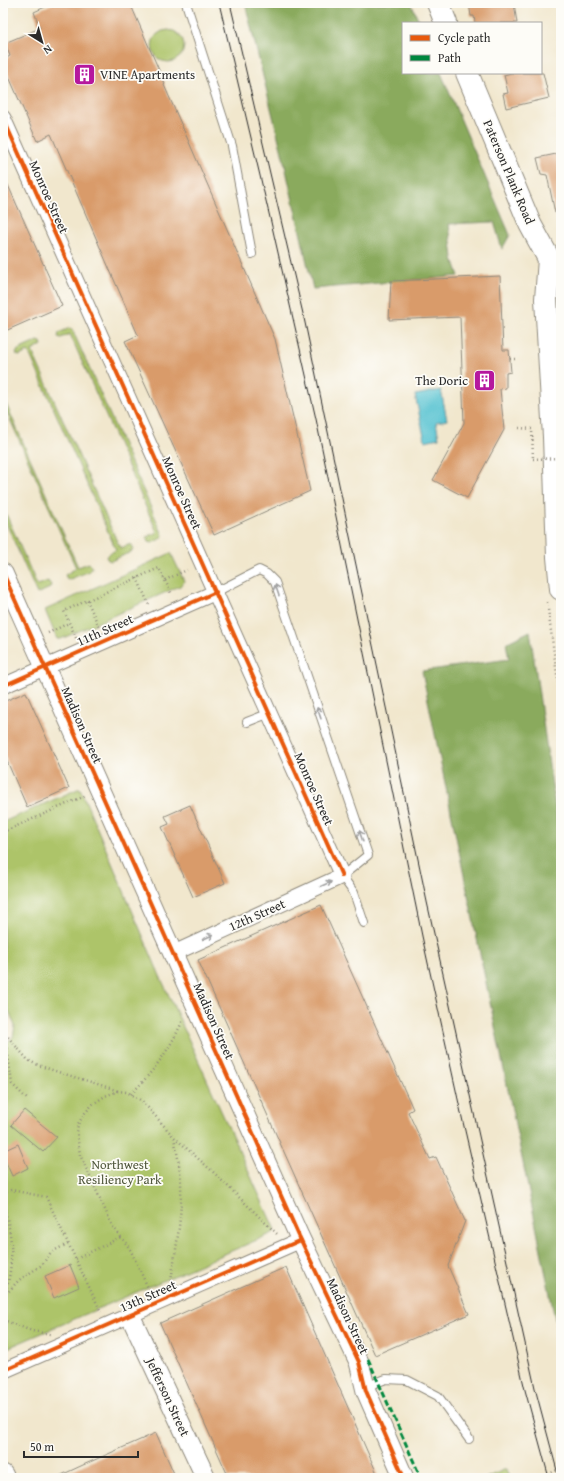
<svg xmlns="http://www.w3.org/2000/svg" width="564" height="1481" font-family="'Gentium Book Plus',serif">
<rect width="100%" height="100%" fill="#fdfcf7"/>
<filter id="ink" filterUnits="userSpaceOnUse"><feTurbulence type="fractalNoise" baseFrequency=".025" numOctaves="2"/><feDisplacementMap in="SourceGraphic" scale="8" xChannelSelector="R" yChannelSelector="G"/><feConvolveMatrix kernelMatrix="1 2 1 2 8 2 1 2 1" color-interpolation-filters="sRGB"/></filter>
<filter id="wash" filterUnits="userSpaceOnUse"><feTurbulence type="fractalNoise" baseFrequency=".012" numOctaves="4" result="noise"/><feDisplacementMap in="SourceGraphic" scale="16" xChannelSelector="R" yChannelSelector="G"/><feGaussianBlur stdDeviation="0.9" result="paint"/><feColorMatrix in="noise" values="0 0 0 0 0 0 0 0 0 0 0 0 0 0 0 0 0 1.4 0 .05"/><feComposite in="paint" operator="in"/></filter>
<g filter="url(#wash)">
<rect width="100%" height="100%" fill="#f1e7cd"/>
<path fill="#adc469" stroke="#6c784a" d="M152 46a16 16 0 1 1 32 0a16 16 0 1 1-32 0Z
M69,328L72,329L163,535L162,538L152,543L149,542L147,537L157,532L77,350L70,334L61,338L58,337L59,333Z
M38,341L41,342L42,345L32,351L120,548L131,544L133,549L131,552L111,561L108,560L106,557L108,554L116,550L31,357L28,352L19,356L16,354L18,350Z
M3,397L78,567L89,563L91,565L92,568L90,571L70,579H67L65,575L76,568L5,408L3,404Z
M3,507L37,585L48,581L51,585L50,588L37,594L3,516Z
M171,553L184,581L182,585L61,639H57L45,610Z
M80,788L160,976L275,1230L273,1233L3,1350V1046L13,1037L15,1026L3,996V822Z
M506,1469L509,1478H486Z"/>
<path fill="#8aaa5d" stroke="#5a6a44" d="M245,3H411L420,23H403V73H441L510,235L502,249L494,222L449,224L453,258L459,276L313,289L283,157Z
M530,631L561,848V1348L422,671L509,659L506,643Z"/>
<path fill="#57c2d1" stroke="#41767e" d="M441,390L447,420L436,422L439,438L425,441L415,395Z"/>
<g id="blocks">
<path fill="#d99b6b" d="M54,3H130L165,84L164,85L275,339L310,491L214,535L125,341L138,335L51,134L37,141L3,63V60L10,56L5,43L40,28L34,12Z
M469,3H514L517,23H475L474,16H471Z
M511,73H543L549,98L506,108L503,94L508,93L504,75Z
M561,153V212L555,213L547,175L541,174L537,158Z
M3,174L62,306L3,332Z
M500,276L503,350H509L511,372L506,373V388L500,389L504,430L467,498L433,480L464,423L460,317L389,320L391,281Z
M26,692L69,788L27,807L3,752V702Z
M190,805L225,883L193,897L162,827L169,824L165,816Z
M321,905L413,1109L408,1112L430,1159L436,1157L465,1221L448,1266L469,1314L375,1355L198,960Z
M24,1110L57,1137L43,1152L11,1125Z
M18,1144L28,1168L12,1176L3,1156V1151Z
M70,1265L79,1287L54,1298L45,1276Z
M286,1267L379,1478H229L160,1323Z
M156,1433L176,1478H55L83,1465Z"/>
</g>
</g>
<g filter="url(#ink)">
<use href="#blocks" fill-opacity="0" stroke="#8e897c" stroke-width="1"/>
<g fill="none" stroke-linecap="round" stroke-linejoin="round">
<defs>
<path id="service" d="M186,3L232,146L252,254
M216,592L259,570L267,574L275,582L368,855L342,876L354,893L364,923
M247,722L270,713
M365,1387L386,1379L407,1380L438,1396L469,1439"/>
<path id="minor" d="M3,118L342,876L172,954
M3,686L216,592
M3,1371L301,1240"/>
<path id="tertiary" d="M3,573L299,1236L359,1362L366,1391L404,1478
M130,1315L206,1478
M3,1474L5,1478"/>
<path id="secondary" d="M438,3L446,23
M467,73L530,224L549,259
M549,259L546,299L554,437L558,557L561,589"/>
</defs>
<use href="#service" stroke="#8e897c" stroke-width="10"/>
<use href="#minor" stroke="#8e897c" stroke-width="17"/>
<use href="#tertiary" stroke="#8e897c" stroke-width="21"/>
<use href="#secondary" stroke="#8e897c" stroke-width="24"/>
<path stroke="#8e897c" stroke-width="2.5" stroke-dasharray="1 3" stroke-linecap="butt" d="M510,359H516
M519,428L532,429L533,459
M137,578L149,605
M165,580L187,570
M87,600L99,627
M547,602L561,704
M48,633L69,623
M76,638L64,611L159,568L172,595
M3,832L85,796
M8,1037L27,1059L31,1062C59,1074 89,1080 118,1091
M6,1040L12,1084L28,1100
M131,1094C154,1071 170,1049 183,1020
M3,1194L11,1190L46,1197L101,1312
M3,1204C14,1239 14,1267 3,1301
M76,1259L121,1237
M171,1281C175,1253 181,1224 181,1196C182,1176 178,1157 174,1138
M149,1290L131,1251L125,1242L113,1227L80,1155L77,1133L78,1124L85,1113L93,1104L105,1096L118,1091L127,1092L142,1101L174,1137L211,1170L277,1234
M6,1294L19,1280L42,1265L51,1252L68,1244
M3,1320L32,1331L50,1334"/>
<use href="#service" stroke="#fff" stroke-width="8"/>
<use href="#minor" stroke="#fff" stroke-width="15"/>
<use href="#tertiary" stroke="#fff" stroke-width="19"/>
<use href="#secondary" stroke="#fff" stroke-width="22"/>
<path stroke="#2b2b2b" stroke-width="1" d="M219,3L271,222L316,419L422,936L463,1122L525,1390L549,1478
M230,3L304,318L427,902L535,1388L559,1478"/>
<path stroke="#8e897c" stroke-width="2.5" stroke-dasharray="1 3" stroke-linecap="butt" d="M533,459L561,458
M541,1478L561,1468"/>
<path stroke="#00873e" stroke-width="3" stroke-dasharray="6 3" stroke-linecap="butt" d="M368,1359L421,1478"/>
<defs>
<path id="cycleway" d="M3,118L342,876
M3,573L299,1236L359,1362L366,1391L404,1478
M3,686L216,592
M3,1371L301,1240"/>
</defs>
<use href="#cycleway" stroke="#fdfcf7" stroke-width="6"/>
<use href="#cycleway" stroke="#e8590c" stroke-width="4"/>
</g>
<defs><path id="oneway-shaft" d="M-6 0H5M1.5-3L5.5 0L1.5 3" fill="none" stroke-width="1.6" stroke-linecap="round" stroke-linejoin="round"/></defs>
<g stroke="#a0a0a0">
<use href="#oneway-shaft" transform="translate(277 590) rotate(-109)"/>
<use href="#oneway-shaft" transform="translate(319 713) rotate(-109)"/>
<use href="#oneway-shaft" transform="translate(361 836) rotate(-109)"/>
<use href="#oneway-shaft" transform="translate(326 884) rotate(-24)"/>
<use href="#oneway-shaft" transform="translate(208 937) rotate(-24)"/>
</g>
</g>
<defs>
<symbol id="building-square" viewBox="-11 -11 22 22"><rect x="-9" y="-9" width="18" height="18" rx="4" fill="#b5179e" stroke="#fdfcf7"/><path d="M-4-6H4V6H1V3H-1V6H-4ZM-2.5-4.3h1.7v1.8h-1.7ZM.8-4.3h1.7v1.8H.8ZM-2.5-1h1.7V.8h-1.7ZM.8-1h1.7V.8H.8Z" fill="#fff"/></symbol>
</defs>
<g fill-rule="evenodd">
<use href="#building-square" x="72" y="62" width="25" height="25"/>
<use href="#building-square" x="472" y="368" width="25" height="25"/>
</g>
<g text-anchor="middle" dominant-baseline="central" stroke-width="3.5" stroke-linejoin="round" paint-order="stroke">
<g font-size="13" fill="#2b2b2b" stroke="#fdfcf7" text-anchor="start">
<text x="100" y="74">VINE Apartments</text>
<text x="468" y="380" text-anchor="end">The Doric</text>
</g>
<g font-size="13" fill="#2b2b2b" stroke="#fdfcf7">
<text transform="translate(509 172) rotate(67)">Paterson Plank Road</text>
<text transform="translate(49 197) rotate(66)">Monroe Street</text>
<text transform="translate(182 493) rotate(66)">Monroe Street</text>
<text transform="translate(105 630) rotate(-24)">11th Street</text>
<text transform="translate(82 725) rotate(66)">Madison Street</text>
<text transform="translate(314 789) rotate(66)">Monroe Street</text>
<text transform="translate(257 915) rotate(-24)">12th Street</text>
<text transform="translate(214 1021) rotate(66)">Madison Street</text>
<text transform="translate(148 1296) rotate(-24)">13th Street</text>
<text transform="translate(348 1316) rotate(65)">Madison Street</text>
<text transform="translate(168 1397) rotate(65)">Jefferson Street</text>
</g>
<g font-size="13" fill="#52593e" stroke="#fdfcf7">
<text x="120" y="1164">Northwest<tspan x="120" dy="15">Resiliency Park</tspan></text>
</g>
</g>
<rect width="564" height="1481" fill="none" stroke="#fdfcf7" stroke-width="16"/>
<rect x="402" y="22" width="140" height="52" fill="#fdfcf7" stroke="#a9a8a5"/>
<rect x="410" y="35" width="20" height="6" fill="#e8590c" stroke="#a9a8a5"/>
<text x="438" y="42" font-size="12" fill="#2b2b2b">Cycle path</text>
<rect x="410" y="55" width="20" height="6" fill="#00873e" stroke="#a9a8a5"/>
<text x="438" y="62" font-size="12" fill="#2b2b2b">Path</text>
<g transform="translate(42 42) rotate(143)" stroke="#fdfcf7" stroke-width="3" paint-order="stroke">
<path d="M0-3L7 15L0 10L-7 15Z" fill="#2b2b2b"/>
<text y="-6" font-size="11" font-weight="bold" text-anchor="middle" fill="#2b2b2b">N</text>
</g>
<path d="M24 1451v6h114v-6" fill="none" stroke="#2b2b2b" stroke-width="2"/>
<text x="30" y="1451" font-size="12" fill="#2b2b2b" stroke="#fdfcf7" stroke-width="3" paint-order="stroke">50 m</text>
</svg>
